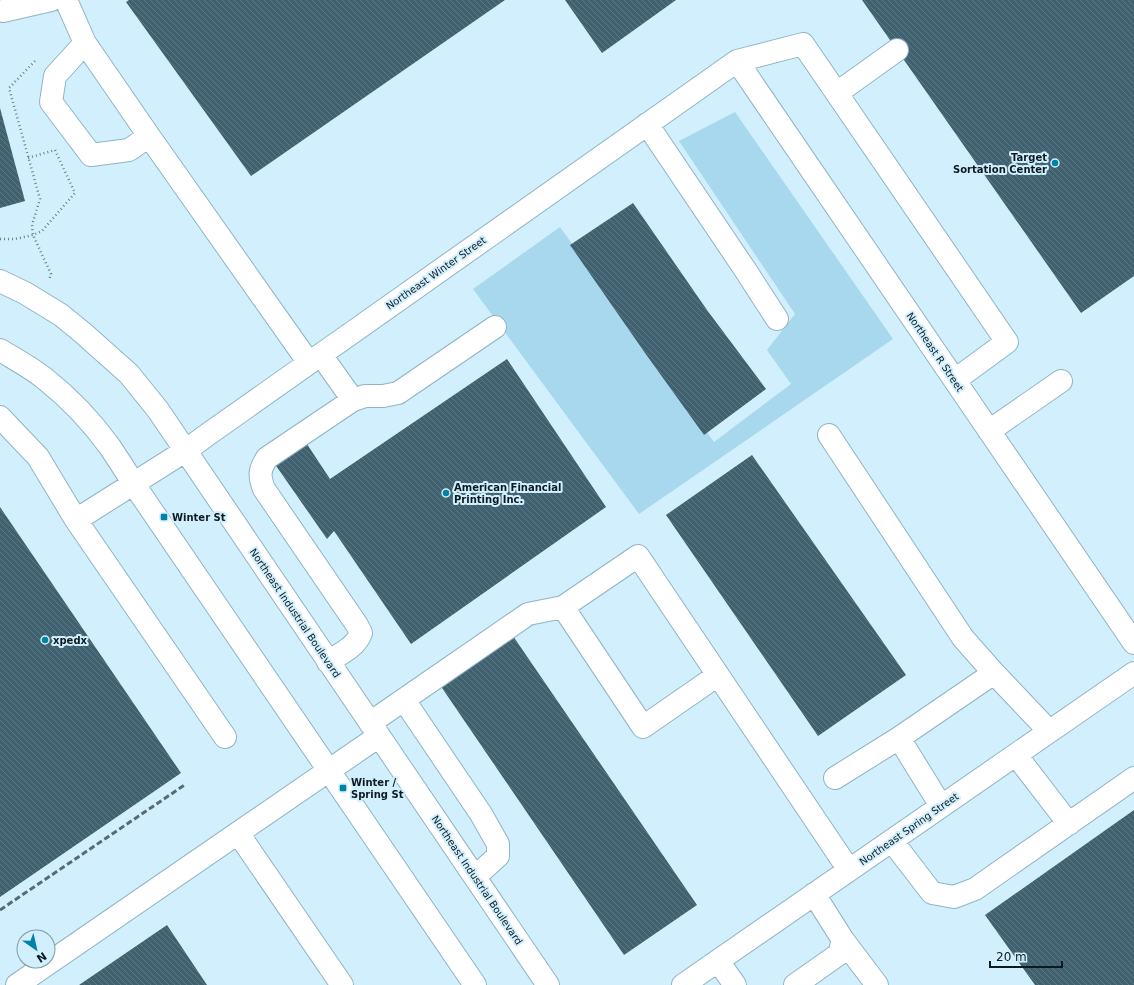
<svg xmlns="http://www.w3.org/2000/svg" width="1134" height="985" font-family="'DejaVu Sans',sans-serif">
<defs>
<pattern id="building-back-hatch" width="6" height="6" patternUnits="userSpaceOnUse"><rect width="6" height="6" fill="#40616f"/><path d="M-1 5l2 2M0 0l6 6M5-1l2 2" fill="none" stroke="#5e7882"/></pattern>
</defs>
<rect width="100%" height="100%" fill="#d1effc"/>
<path fill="#a7d8ee" d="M735,112L893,339L639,514L473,289L560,227L714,442L791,384L767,350L795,314L679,141Z"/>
<path fill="url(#building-back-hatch)" d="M129,0H505L251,176L126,2Z
M565,0H676L602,53Z
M862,0H1134V276L1081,313Z
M0,108L25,201L0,208Z
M633,203L707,310L766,389L704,435L645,353L570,245Z
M507,359L606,507L411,644L334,531L327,539L272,460L303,438L330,479Z
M752,455L906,675L818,736L666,515Z
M0,507L181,773L0,897Z
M513,636L697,905L624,955L440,685Z
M1134,810V985H1035L985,915Z
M167,925L207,985H79Z"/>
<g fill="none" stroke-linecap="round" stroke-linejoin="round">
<defs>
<path id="minor" d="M66,0L85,43L149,136L309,363
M3,11L51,0
M85,43L55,76L51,102L91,155L129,150L149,136
M737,61L1134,643
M837,93L897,50
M647,124L746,271L777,319
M0,281L25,293L61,315L83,333L129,374L158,410L548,985
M0,350C15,359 30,367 44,378C68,397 92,422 110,447C118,459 126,471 133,483L475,985
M321,355L353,400
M0,417L38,457L76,520
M989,431L1061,381
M829,435L963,638L994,673
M328,662C340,654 356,647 361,633L357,625L264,489C259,476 259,470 267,458L353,400L365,396H383L398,393L495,327
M718,675L643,727L563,607L638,556L849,870
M404,700L481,814L498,844V856L475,877
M370,723L528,614L563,607
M225,737L76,520L185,451L207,435L737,61L803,44L1007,342L955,380
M1016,755L1069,824
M835,778L899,738
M941,806L899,738L994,673L1049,731
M238,833L342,985
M892,841L932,893L954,897L975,889L1134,778
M843,940L877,985
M718,961L735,985
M17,985L379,736
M683,985L1134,673
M795,985L839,954L843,940L814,894"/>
</defs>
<use href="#minor" stroke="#90b4c4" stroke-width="24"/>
<path stroke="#6a8089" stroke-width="2.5" stroke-dasharray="1 3" stroke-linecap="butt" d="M35,61L9,88L40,199L32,225L33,235L51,274L49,280
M0,239H15L33,235L42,231L75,193L55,150L28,158"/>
<use href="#minor" stroke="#fff" stroke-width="22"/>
<path stroke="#576b74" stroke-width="3" stroke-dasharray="6 3" stroke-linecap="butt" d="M0,910L186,784"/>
</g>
<g fill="#0382a7" stroke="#d1effc" stroke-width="1.5">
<circle cx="1055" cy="163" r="4"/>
<circle cx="446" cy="493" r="4"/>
<rect x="160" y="513" width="8" height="8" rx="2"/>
<circle cx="45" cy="640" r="4"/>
<rect x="339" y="784" width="8" height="8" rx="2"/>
</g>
<g text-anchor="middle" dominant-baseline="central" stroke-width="4" stroke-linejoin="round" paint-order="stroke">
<g font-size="10" font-weight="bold" fill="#0d1b21" stroke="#d1effc" text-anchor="start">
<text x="1047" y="157" text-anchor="end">Target<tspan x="1047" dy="12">Sortation Center</tspan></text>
<text x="454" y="487">American Financial<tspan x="454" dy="12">Printing Inc.</tspan></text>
<text x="172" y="517">Winter St</text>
<text x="53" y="640">xpedx</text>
<text x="351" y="782">Winter /<tspan x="351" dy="12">Spring St</tspan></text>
</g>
<g font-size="10" fill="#0d1b21" stroke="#d1effc">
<text transform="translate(436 273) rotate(-35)">Northeast Winter Street</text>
<text transform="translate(935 352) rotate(56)">Northeast R Street</text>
<text transform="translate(295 613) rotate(56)">Northeast Industrial Boulevard</text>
<text transform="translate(909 829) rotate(-35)">Northeast Spring Street</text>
<text transform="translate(477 880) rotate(56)">Northeast Industrial Boulevard</text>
</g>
</g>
<g transform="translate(36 949) rotate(146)"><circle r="19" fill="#d1effc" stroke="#839aa4"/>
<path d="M0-3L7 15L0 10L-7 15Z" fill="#0382a7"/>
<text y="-6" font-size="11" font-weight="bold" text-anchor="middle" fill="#0d1b21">N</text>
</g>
<path d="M990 961v6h72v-6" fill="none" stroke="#0d1b21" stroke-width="2"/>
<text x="996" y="961" font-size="12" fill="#0d1b21" stroke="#d1effc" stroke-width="3" paint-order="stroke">20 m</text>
</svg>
